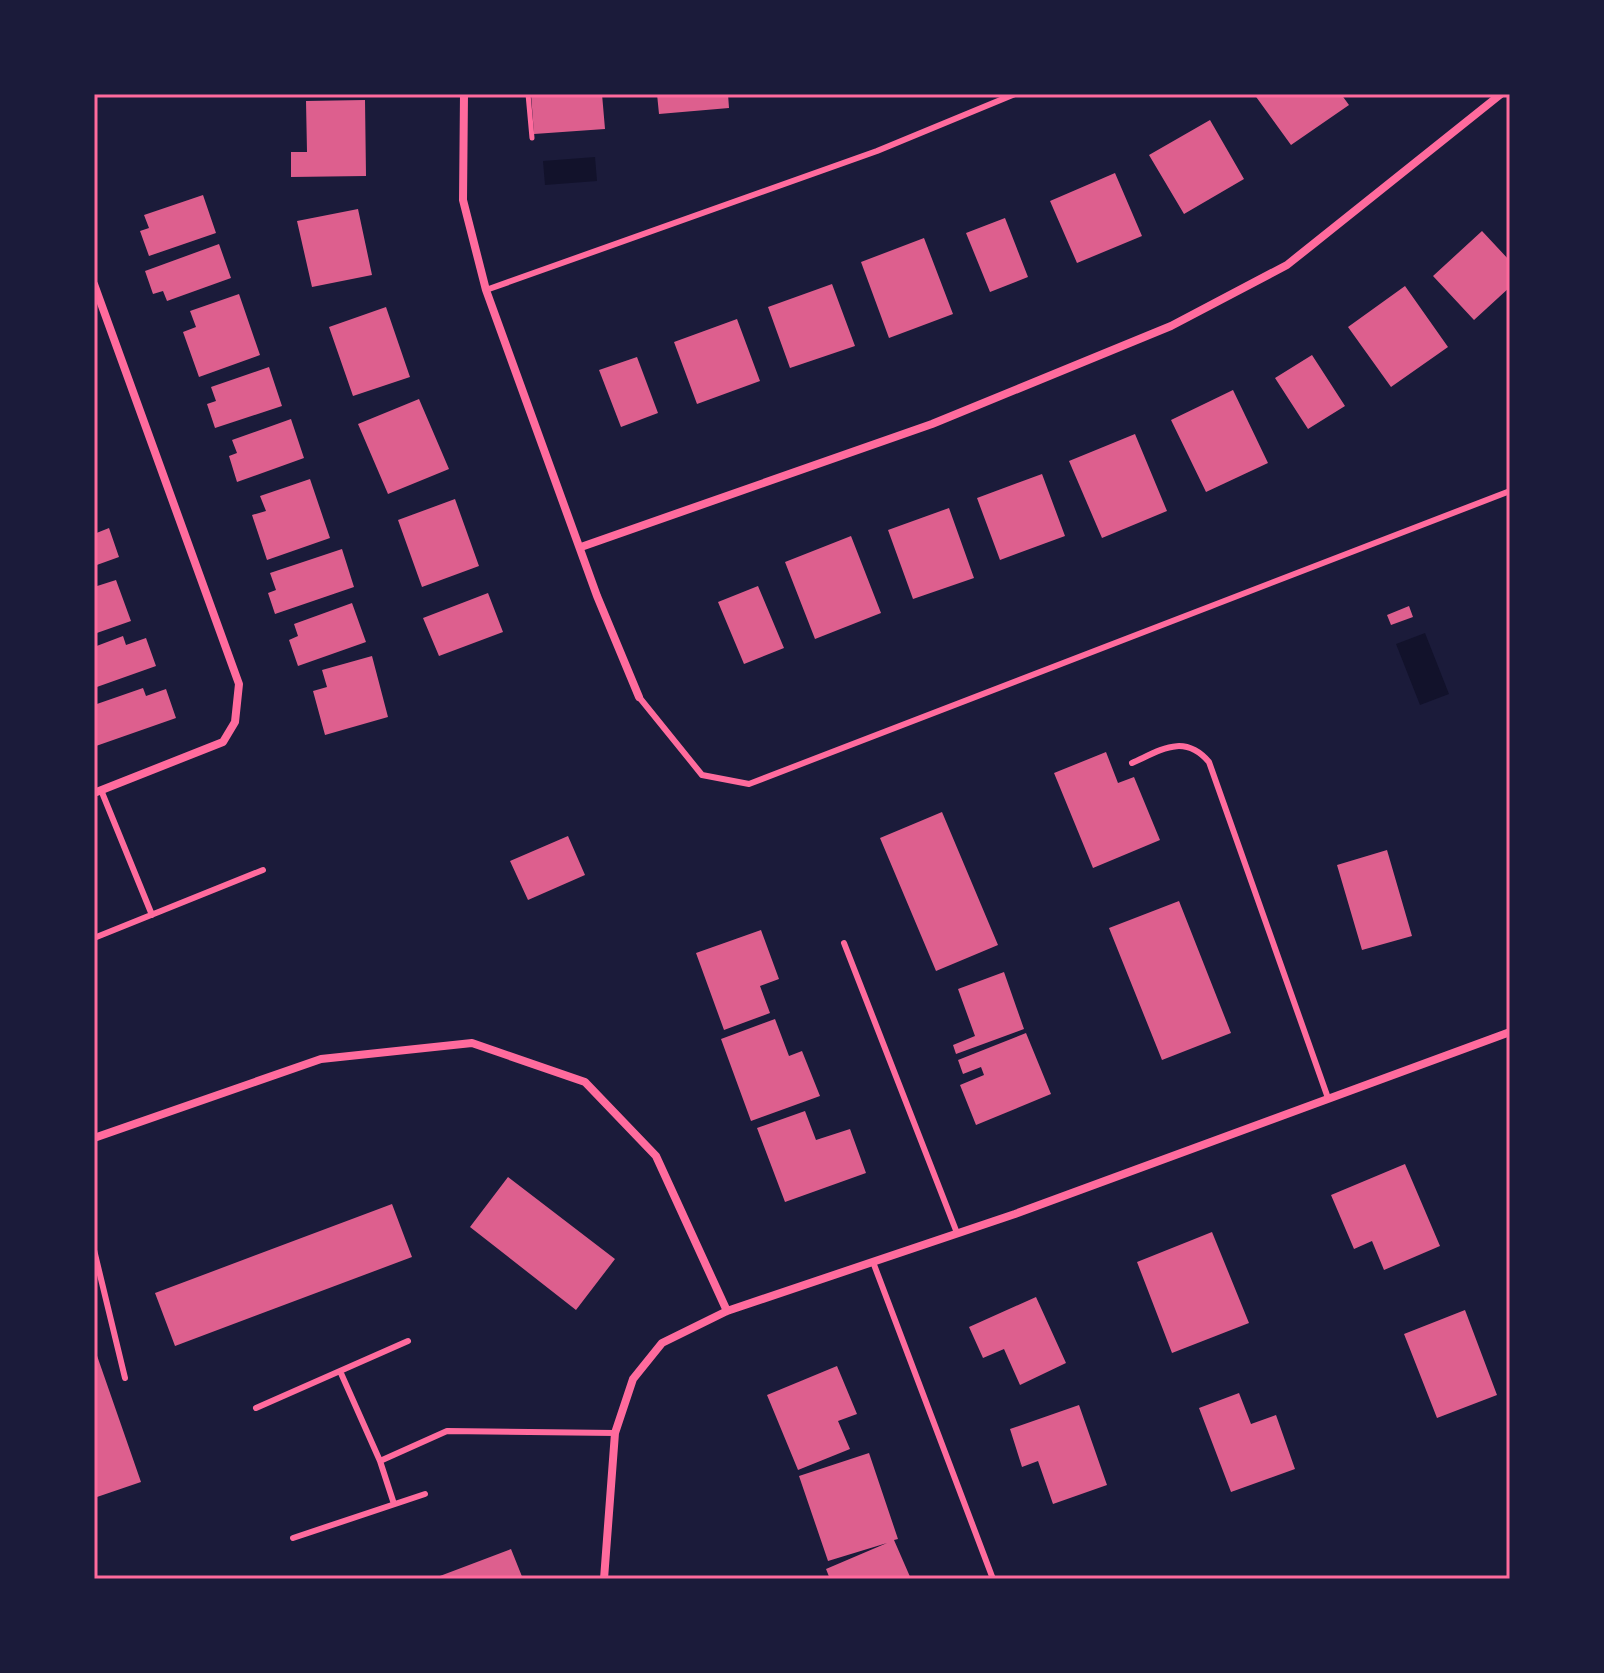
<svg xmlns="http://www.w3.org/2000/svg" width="1604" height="1673" font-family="'Space Grotesk',sans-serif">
<rect width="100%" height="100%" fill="#1b1b3a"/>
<path fill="#12122b" d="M595,157L597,181L545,185L543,161Z
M1425,633L1449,694L1420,705L1396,644Z"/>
<path fill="#dd5f8e" d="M531,94H602L605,129L534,134Z
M657,94H728L729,108L659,114Z
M1254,94H1341L1349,105L1291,145Z
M365,100L366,176L291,177V152H307L306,101Z
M1210,120L1244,179L1184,214L1149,155Z
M1115,173L1142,236L1077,263L1050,201Z
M203,195L216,233L149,256L140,231L149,228L144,215Z
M358,209L372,275L312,287L297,221Z
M1005,218L1028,277L990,292L966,233Z
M1482,231L1510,261V287L1474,320L1433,276Z
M924,238L953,314L889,338L861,262Z
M219,244L231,278L167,301L163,291L153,294L145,271Z
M832,284L855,346L790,368L768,307Z
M1405,286L1448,347L1391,387L1348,327Z
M239,294L260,355L199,377L183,332L196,327L190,311Z
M386,307L410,377L353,396L329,327Z
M737,319L760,381L697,404L674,342Z
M1312,355L1345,406L1308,429L1275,378Z
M637,357L658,413L621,427L599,370Z
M269,367L282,406L215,428L207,404L216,401L211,387Z
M1233,390L1268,463L1206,492L1171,420Z
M419,399L449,469L388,494L358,424Z
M291,419L304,458L237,482L229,456L237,453L232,440Z
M1135,434L1167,511L1102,538L1069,461Z
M1042,474L1065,536L1000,560L977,498Z
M310,479L330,538L267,560L252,515L266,511L260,496Z
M455,499L479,566L422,587L398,520Z
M949,508L974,578L913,599L888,530Z
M109,528L119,557L94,566V534Z
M851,536L881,613L815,639L785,562Z
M342,549L354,587L275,614L268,593L276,590L270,573Z
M116,580L131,621L94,634V587Z
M758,586L784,648L744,664L718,602Z
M488,593L503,632L439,656L423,618Z
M352,603L366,642L298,666L289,640L298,636L294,624Z
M1409,606L1413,617L1391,625L1387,615Z
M123,636L126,645L146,638L156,666L94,688V647Z
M372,656L388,717L325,735L313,691L327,687L322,670Z
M143,688L146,696L166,689L176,718L96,746L94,705Z
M1106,752L1118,783L1134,777L1160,840L1093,868L1054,773Z
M942,812L998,945L936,971L880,838Z
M568,836L585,875L528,900L510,861Z
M1387,850L1412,936L1362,950L1337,865Z
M1179,901L1231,1033L1162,1060L1109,928Z
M761,930L779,979L760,986L770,1013L724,1030L696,953Z
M1004,972L1024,1029L956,1054L953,1045L975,1036L958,989Z
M775,1019L789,1056L802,1051L820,1096L751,1121L721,1039Z
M1026,1033L1051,1094L976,1125L960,1085L984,1075L981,1067L963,1074L958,1060Z
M805,1111L816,1140L850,1129L866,1173L785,1202L757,1128Z
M1405,1164L1440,1246L1384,1270L1372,1241L1354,1249L1331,1195Z
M508,1177L615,1259L576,1310L470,1227Z
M392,1204L412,1257L175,1346L155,1293Z
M1212,1232L1249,1323L1172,1353L1137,1262Z
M1036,1297L1066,1363L1020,1385L1004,1349L983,1358L969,1327Z
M1465,1310L1497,1395L1437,1418L1404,1334Z
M94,1347L141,1482L94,1498Z
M837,1366L857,1414L838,1421L850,1449L798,1470L767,1395Z
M1239,1393L1251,1424L1276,1415L1295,1469L1231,1492L1199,1408Z
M1079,1405L1107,1485L1053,1504L1038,1461L1022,1467L1010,1429Z
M869,1453L898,1539L894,1540L911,1579H830L826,1569L887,1543L828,1561L799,1476Z
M511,1549L523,1579H432Z"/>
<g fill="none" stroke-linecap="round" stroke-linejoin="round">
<path stroke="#ff6b9d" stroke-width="5" d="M528,94L532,138"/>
<path stroke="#ff6b9d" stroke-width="6" d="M486,290L877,151L1015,94
M639,697L702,775L749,784L1510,491
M1132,763C1161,750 1184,733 1209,762L1328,1098
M101,790L152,915
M94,938L263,870
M844,943L957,1233
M94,1250L125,1378
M873,1262L993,1579
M340,1371L380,1461L394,1504
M256,1408L408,1341
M380,1461L447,1431L615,1433
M293,1538L425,1494"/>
<path stroke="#ff6b9d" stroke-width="8" d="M464,94L463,200L486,290L597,596L639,697
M94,284L239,684L235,722L223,742L94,793
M581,547L932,424L1171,326L1287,265L1501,94
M94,1138L321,1059L472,1043L585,1082L656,1156L727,1311
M604,1579L615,1433L633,1379L662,1343L727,1311L1015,1214L1510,1032"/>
</g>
<rect width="1604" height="1673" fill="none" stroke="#1b1b3a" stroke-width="192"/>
<rect x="96" y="96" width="1412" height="1481" fill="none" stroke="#ff6b9d" stroke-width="3"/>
</svg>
